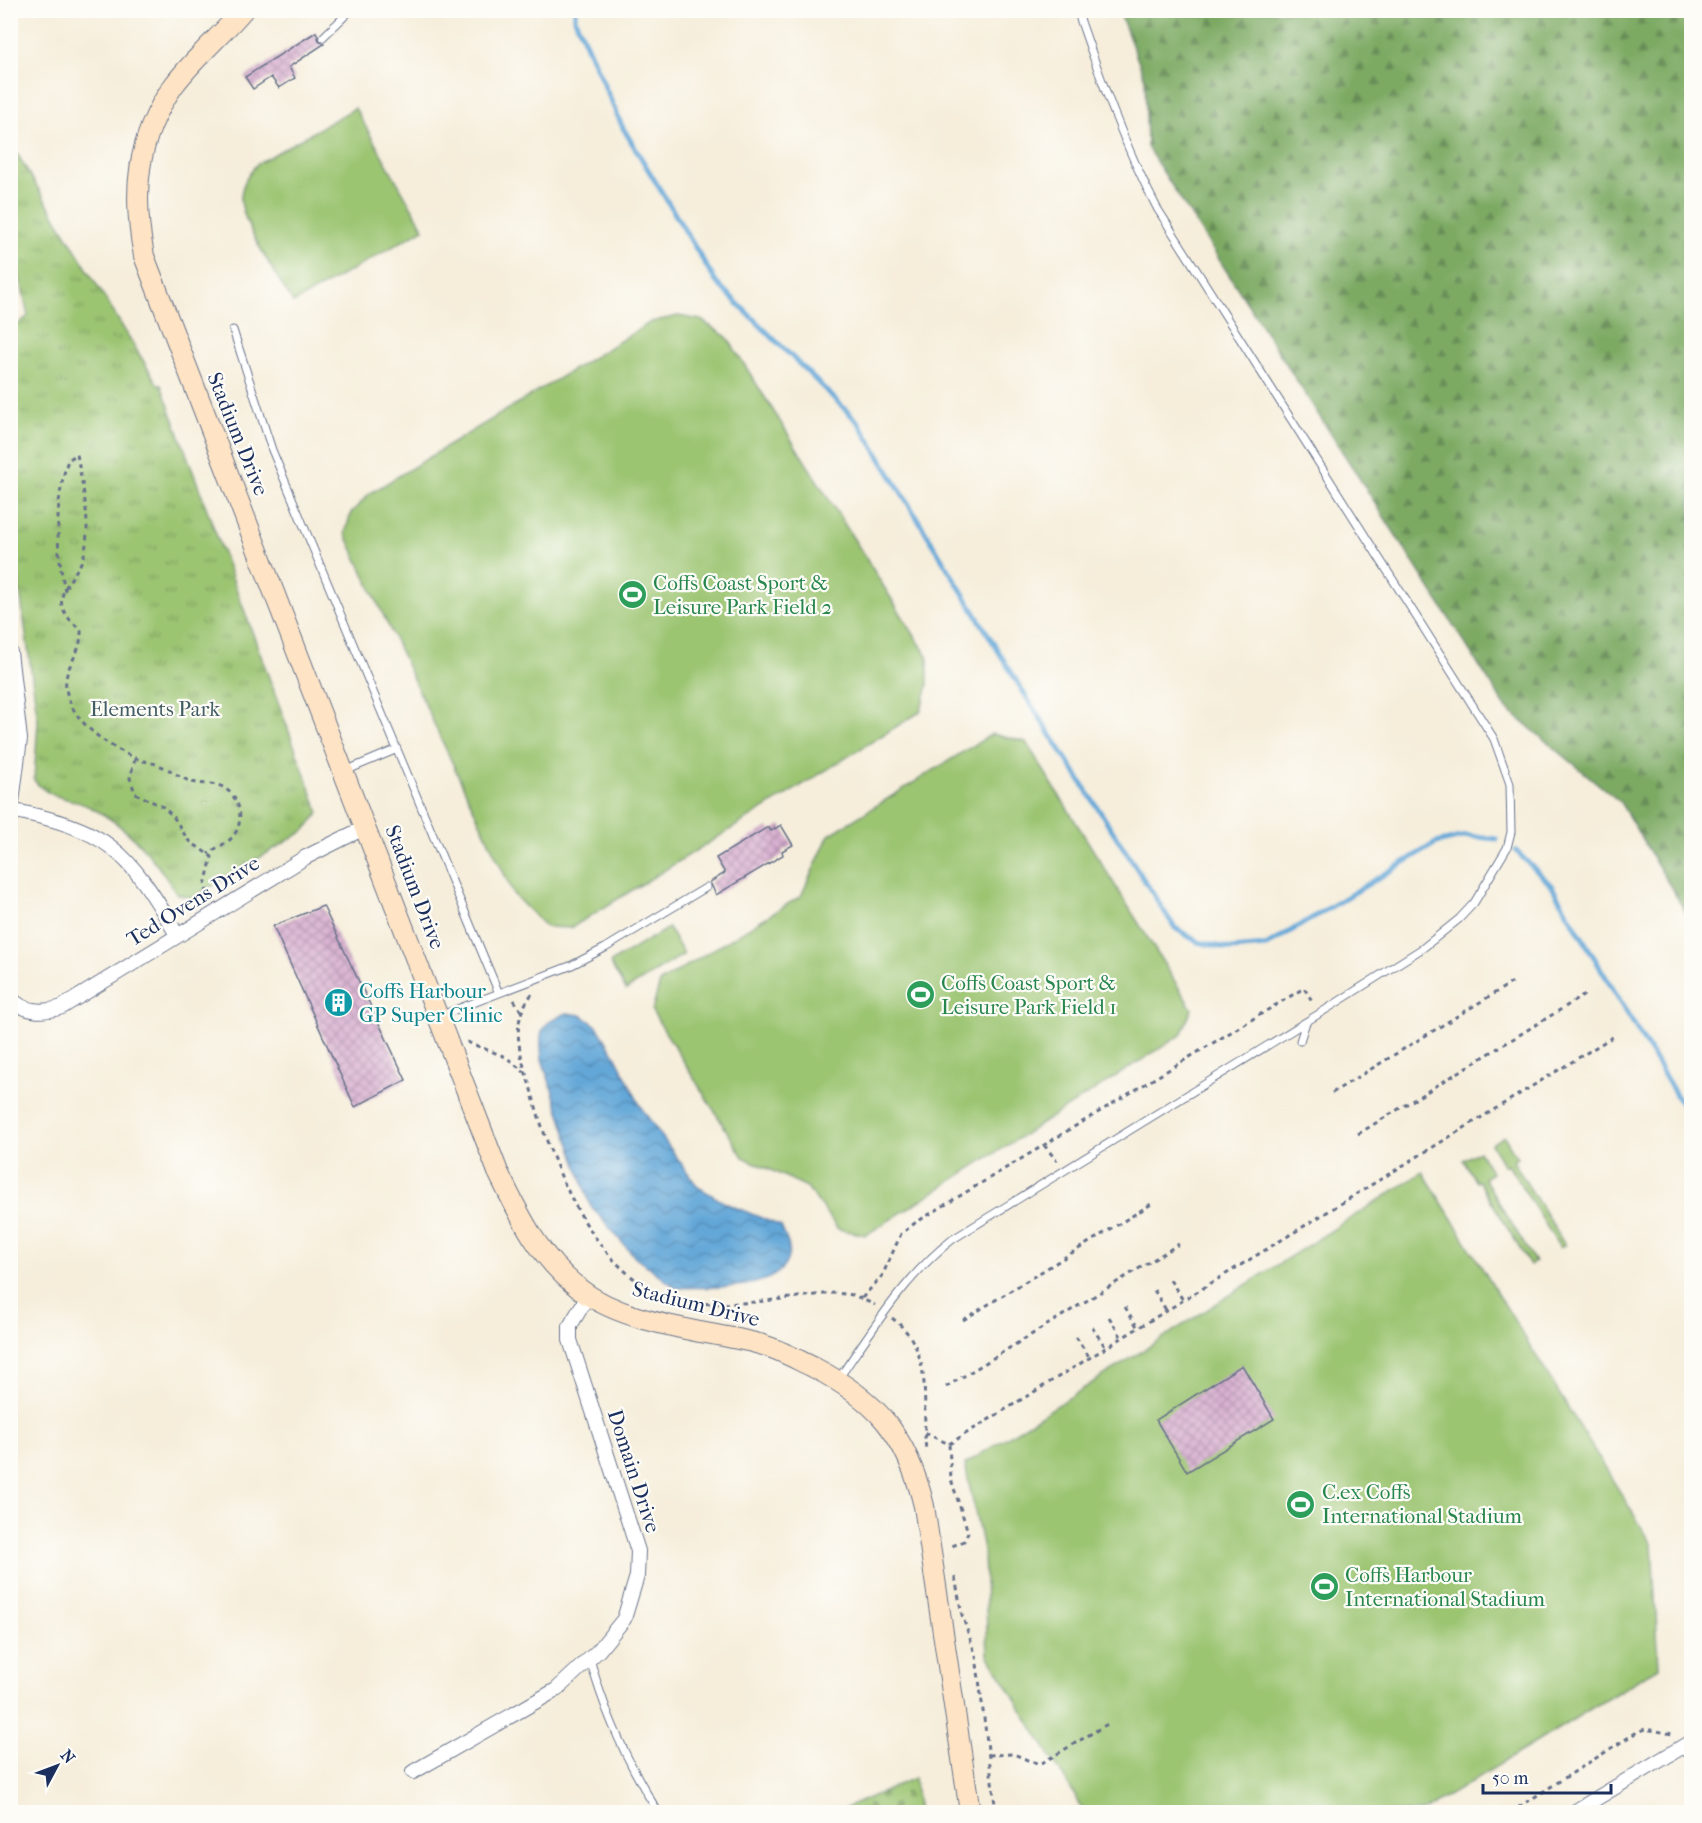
<svg xmlns="http://www.w3.org/2000/svg" width="1702" height="1823" font-family="'IM FELL French Canon',serif">
<defs>
<pattern id="forest-firs" width="22" height="20" patternUnits="userSpaceOnUse" patternTransform="scale(1.5)"><rect width="22" height="20" fill="#7daa64"/><path d="M5 1l3.5 6h-7zM16 11l3.5 6h-7z" fill="#668b56"/></pattern>
<pattern id="cemetery-stones" width="16" height="16" patternUnits="userSpaceOnUse" patternTransform="scale(1.5)"><rect width="16" height="16" fill="#9cc572"/><path d="M2 7V4a2 2 0 0 1 4 0v3zM10 15v-3a2 2 0 0 1 4 0v3z" fill="#7ea061"/></pattern>
<pattern id="park-tufts" width="24" height="20" patternUnits="userSpaceOnUse" patternTransform="scale(1.5)"><rect width="24" height="20" fill="#9cc572"/><path d="M3 7l-1-3M5 7V3M7 7l1-3M15 17l-1-3M17 17v-4M19 17l1-3" fill="none" stroke="#7ea061"/></pattern>
<pattern id="water-waves" width="16" height="10" patternUnits="userSpaceOnUse" patternTransform="scale(1.5)"><rect width="16" height="10" fill="#63a7d8"/><path d="M0 5q4-4 8 0t8 0" fill="none" stroke="#5188b2"/></pattern>
<pattern id="building-cross-hatch" width="8" height="8" patternUnits="userSpaceOnUse" patternTransform="scale(1.5)"><rect width="8" height="8" fill="#d7adcf"/><path d="M0 0l8 8M0 8l8-8" fill="none" stroke="#ae8dab"/></pattern>
</defs>
<rect width="100%" height="100%" fill="#fdfcf7"/>
<filter id="ink" filterUnits="userSpaceOnUse"><feTurbulence type="fractalNoise" baseFrequency=".0167" numOctaves="2"/><feDisplacementMap in="SourceGraphic" scale="12" xChannelSelector="R" yChannelSelector="G"/><feConvolveMatrix kernelMatrix="1 2 1 2 8 2 1 2 1" color-interpolation-filters="sRGB"/></filter>
<filter id="wash" filterUnits="userSpaceOnUse"><feTurbulence type="fractalNoise" baseFrequency=".008" numOctaves="4" result="noise"/><feDisplacementMap in="SourceGraphic" scale="24" xChannelSelector="R" yChannelSelector="G"/><feGaussianBlur stdDeviation="1.35" result="paint"/><feColorMatrix in="noise" values="0 0 0 0 0 0 0 0 0 0 0 0 0 0 0 0 0 1.4 0 .05"/><feComposite in="paint" operator="in"/></filter>
<g filter="url(#wash)">
<rect width="100%" height="100%" fill="#f6eedb"/>
<path fill="#9cc572" stroke="#5c7a68" stroke-width="1.5" d="M355,108L424,229L293,303C280,280 240,222 241,198C241,185 249,173 257,164Z
M678,316L701,320L727,337L928,657V686L920,712L571,928L546,927L514,895L345,533L351,513L369,494L651,322Z
M992,734L1026,742L1192,1009L1181,1035L866,1235L838,1229L807,1187L743,1157L652,1011L660,982L801,896L829,835Z
M668,928L684,954L626,990L610,963Z
M1504,1136L1517,1158L1513,1161L1565,1245L1560,1248L1508,1164L1504,1166L1491,1144Z
M1479,1151L1492,1173L1484,1178L1535,1262L1530,1265L1479,1181L1476,1182L1463,1160Z
M1423,1172L1652,1544L1659,1667L1422,1812H1085L988,1655L984,1554L965,1464Z"/>
<path fill="url(#forest-firs)" stroke="#4c6c61" stroke-width="1.5" d="M1119,11H1691V921L1620,802L1507,709L1147,147L1145,79Z"/>
<path fill="url(#cemetery-stones)" stroke="#5c7a68" stroke-width="1.5" d="M914,1778L919,1812H837Z"/>
<path fill="url(#park-tufts)" stroke="#5c7a68" stroke-width="1.5" d="M11,144L158,385H161L319,813L304,831L192,898L177,894C154,858 130,827 90,807C68,796 51,801 34,780L38,721L10,520L11,330L28,316L11,234Z"/>
<path fill="url(#water-waves)" stroke="#3f6b9b" stroke-width="1.5" d="M567,1013L581,1015L597,1026L616,1057L642,1109L698,1187L725,1203L781,1226C783,1233 789,1242 789,1249C789,1295 708,1286 676,1288L633,1255L590,1205L542,1059C539,1030 539,1025 567,1013Z"/>
<g fill="none" stroke-linecap="round" stroke-linejoin="round">
<path stroke="#63a7d8" stroke-width="5" d="M575,10V19L623,128L716,282L859,423L1027,698L1175,928L1198,942L1231,949L1266,946L1436,843L1466,836L1497,839
M1516,851L1551,885L1692,1122"/>
</g>
<g id="blocks">
<path fill="url(#building-cross-hatch)" d="M316,32L319,40L324,44L289,67L295,78L279,88L271,77L253,89L245,77Z
M781,825L793,845L782,851L783,855L716,895L710,882L725,873L716,858L768,827L771,831Z
M323,906L406,1080L355,1107L273,926Z
M1242,1365L1274,1419L1187,1472L1156,1420Z"/>
</g>
</g>
<g filter="url(#ink)">
<use href="#blocks" fill-opacity="0" stroke="#68728a" stroke-width="1.5"/>
<g fill="none" stroke-linecap="round" stroke-linejoin="round">
<defs>
<path id="service" d="M323,37L351,10
M233,330L272,450L498,991
M345,771L395,750
M439,1016L570,966L605,948L707,887
M1300,1041L1306,1022
M839,1378C873,1329 905,1276 953,1239L1322,1012L1423,948L1459,919L1474,903L1507,848L1511,832L1510,784L1494,739L1157,208C1123,143 1101,80 1077,10
M590,1659C605,1714 628,1764 658,1812"/>
<path id="minor" d="M10,652L20,739L11,810
M10,810C108,829 128,850 177,935
M10,997C23,1013 44,1013 62,1007L306,857L366,827
M413,1772L556,1690L599,1650L624,1619L637,1576L638,1551L570,1340V1326L589,1294
M1574,1812L1692,1741"/>
<path id="secondary" d="M243,10C221,36 194,58 174,85C136,138 132,194 144,256L498,1172C520,1217 540,1259 581,1290C614,1315 661,1324 700,1332C721,1336 743,1339 763,1345C780,1350 796,1359 813,1367C877,1400 907,1435 924,1506L970,1812"/>
</defs>
<use href="#service" stroke="#68728a" stroke-width="9"/>
<use href="#minor" stroke="#68728a" stroke-width="16"/>
<use href="#secondary" stroke="#68728a" stroke-width="22"/>
<path stroke="#68728a" stroke-width="3" stroke-dasharray="4.5 4.5" stroke-linecap="butt" d="M65,591C56,548 54,502 68,460L77,454C82,487 92,521 84,555C80,571 58,589 62,606C65,617 74,623 81,631C82,659 57,668 69,700C79,726 108,746 133,757C142,762 154,762 163,767C173,771 182,779 192,782C202,785 213,782 223,787C240,797 245,820 234,835C227,845 217,846 208,854
M135,759L130,778L135,793L163,807L173,816L188,840L212,857L205,885L209,898
M532,994C507,1025 522,1059 532,1093C551,1163 590,1264 662,1295C710,1314 784,1297 835,1293L853,1295L875,1305
M514,1000L521,1011
M467,1042L506,1057L524,1072
M1332,1093L1516,980
M1358,1134L1586,994
M1044,1145L1057,1161
M1170,1280L1183,1300
M1154,1290L1166,1310
M862,1298L882,1276L901,1234L915,1223L1304,988L1314,1004
M1125,1307L1138,1328
M1109,1317L1122,1338
M892,1318C936,1351 921,1404 926,1451
M963,1320L1153,1203
M1092,1327L1106,1348
M1076,1337L1090,1358
M946,1387L1179,1244
M925,1433L949,1444L951,1479L968,1532L964,1541L950,1547
M949,1444L1614,1036
M955,1577L962,1615L976,1656L996,1812
M989,1755L1014,1754L1032,1762L1042,1763L1109,1723
M1511,1812L1637,1732L1645,1729L1673,1734"/>
<use href="#service" stroke="#fff" stroke-width="7"/>
<use href="#minor" stroke="#fff" stroke-width="14"/>
<use href="#secondary" stroke="#fee4c5" stroke-width="20"/>
</g>
</g>
<defs>
<symbol id="stadium-disc" viewBox="-11 -11 22 22"><circle r="9.5" fill="#2e9e5b" stroke="#fdfcf7"/><path d="M0-5a6.5 5 0 1 0 0 10a6.5 5 0 1 0 0-10ZM-3.5-1.8h7v3.6h-7Z" fill="#fff"/></symbol>
<symbol id="building-disc" viewBox="-11 -11 22 22"><circle r="9.5" fill="#0f9aa8" stroke="#fdfcf7"/><path d="M-4-6H4V6H1V3H-1V6H-4ZM-2.5-4.3h1.7v1.8h-1.7ZM.8-4.3h1.7v1.8H.8ZM-2.5-1h1.7V.8h-1.7ZM.8-1h1.7V.8H.8Z" fill="#fff"/></symbol>
</defs>
<g fill-rule="evenodd">
<use href="#stadium-disc" x="616" y="578" width="33" height="33"/>
<use href="#stadium-disc" x="904" y="978" width="33" height="33"/>
<use href="#building-disc" x="322" y="986" width="33" height="33"/>
<use href="#stadium-disc" x="1284" y="1488" width="33" height="33"/>
<use href="#stadium-disc" x="1308" y="1570" width="33" height="33"/>
</g>
<g text-anchor="middle" dominant-baseline="central" stroke-width="4.5" stroke-linejoin="round" paint-order="stroke">
<g font-size="21" fill="#1b2f5e" stroke="#fdfcf7">
<text transform="translate(238 434) rotate(68)">Stadium Drive</text>
<text transform="translate(415 887) rotate(69)">Stadium Drive</text>
<text transform="translate(193 901) rotate(-32)">Ted Ovens Drive</text>
<text transform="translate(696 1304) rotate(14)">Stadium Drive</text>
<text transform="translate(634 1471) rotate(72)">Domain Drive</text>
</g>
<g font-size="21" fill="#27864d" stroke="#fdfcf7" text-anchor="start">
<text x="653" y="583">Coffs Coast Sport &amp;<tspan x="653" dy="24">Leisure Park Field 2</tspan></text>
<text x="941" y="983">Coffs Coast Sport &amp;<tspan x="941" dy="24">Leisure Park Field 1</tspan></text>
<text x="1322" y="1492">C.ex Coffs<tspan x="1322" dy="24">International Stadium</tspan></text>
<text x="1345" y="1575">Coffs Harbour<tspan x="1345" dy="24">International Stadium</tspan></text>
</g>
<g font-size="21" fill="#425c64" stroke="#fdfcf7">
<text x="155" y="709">Elements Park</text>
</g>
<g font-size="21" fill="#0d838f" stroke="#fdfcf7" text-anchor="start">
<text x="359" y="991">Coffs Harbour<tspan x="359" dy="24">GP Super Clinic</tspan></text>
</g>
</g>
<rect width="1702" height="1823" fill="none" stroke="#fdfcf7" stroke-width="36"/>
<g transform="translate(57 1766) rotate(49)" stroke="#fdfcf7" stroke-width="4.5" paint-order="stroke">
<path d="M0-4.5L10 22L0 15L-10 22Z" fill="#1b2f5e"/>
<text y="-9" font-size="16" font-weight="bold" text-anchor="middle" fill="#1b2f5e">N</text>
</g>
<path d="M1483 1784v9h128v-9" fill="none" stroke="#1b2f5e" stroke-width="3"/>
<text x="1492" y="1784" font-size="18" fill="#1b2f5e" stroke="#fdfcf7" stroke-width="4.5" paint-order="stroke">50 m</text>
</svg>
